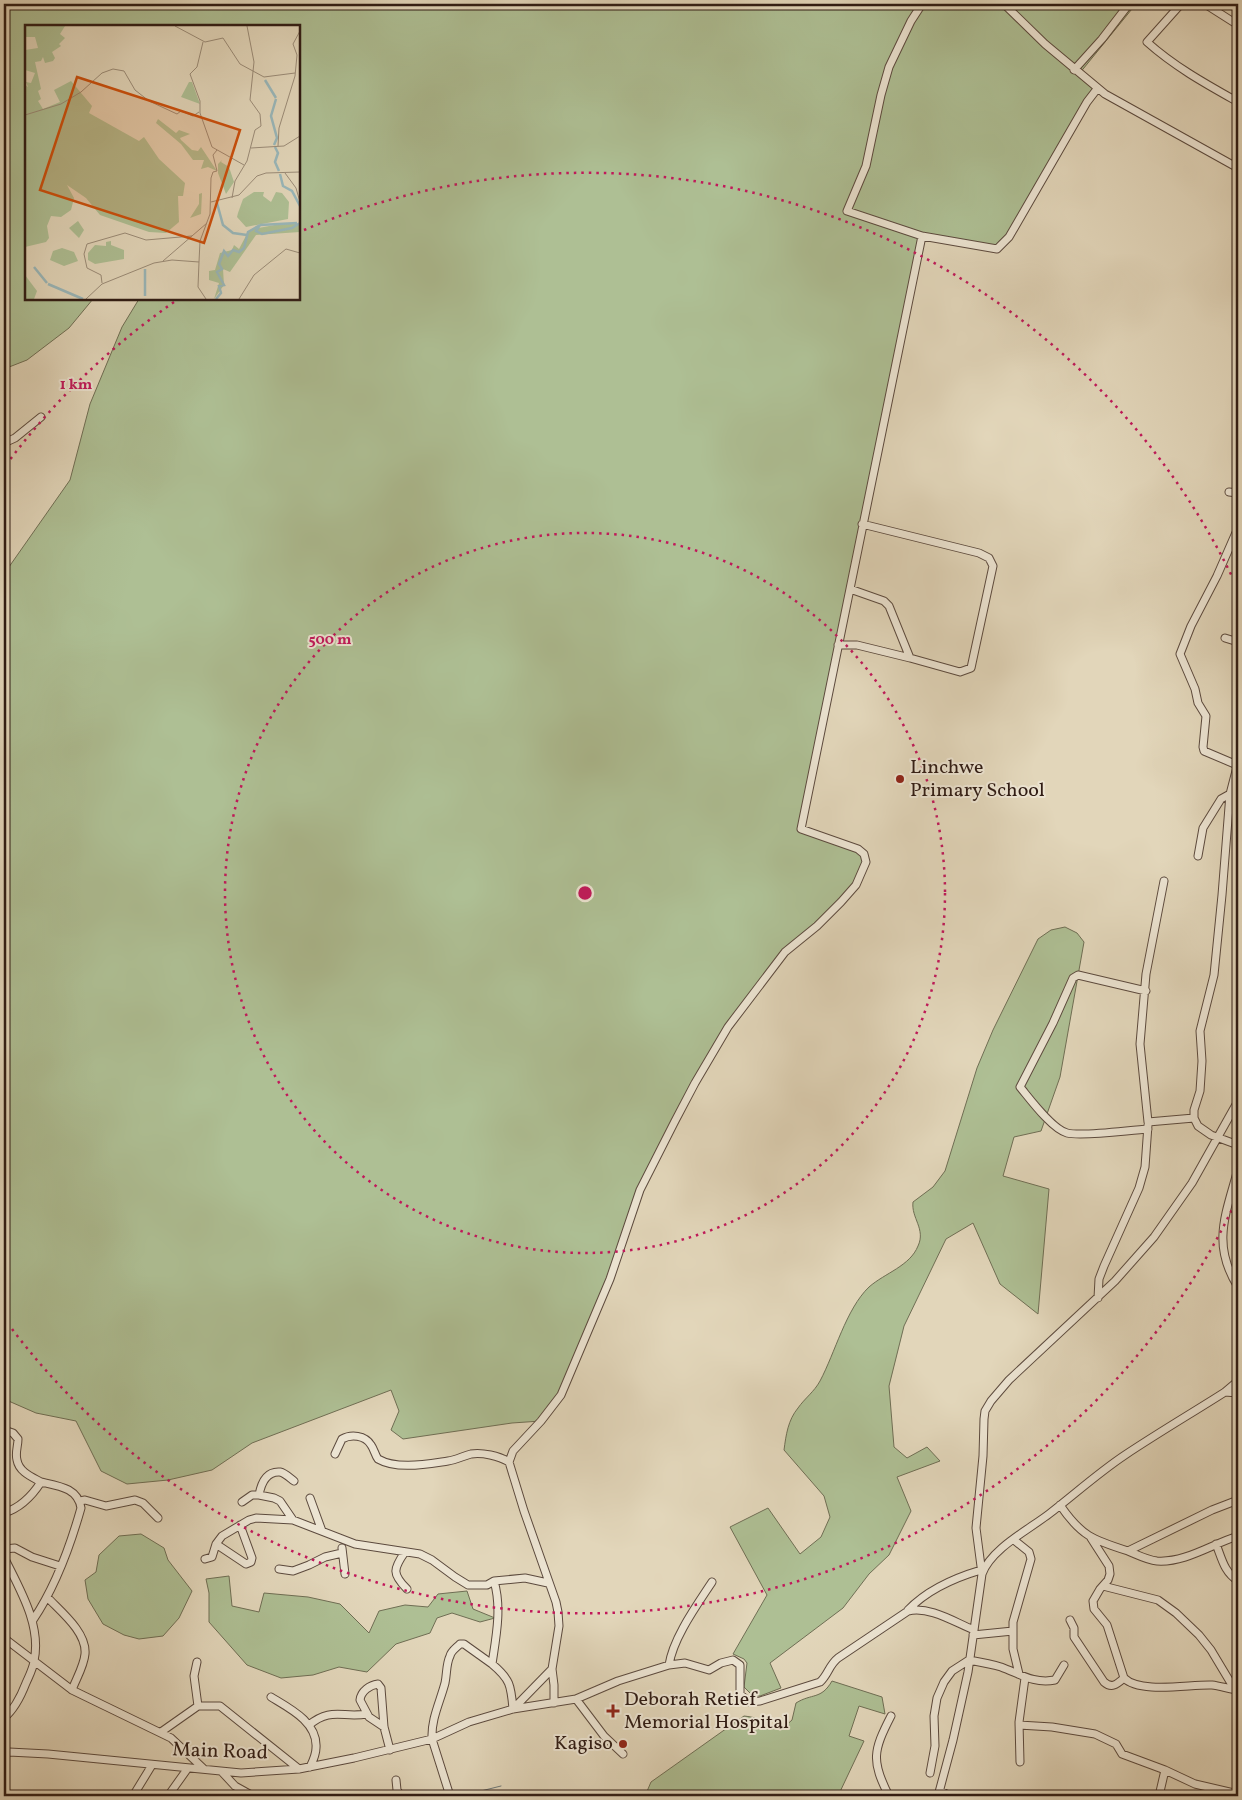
<svg xmlns="http://www.w3.org/2000/svg" width="1242" height="1800" font-family="Vollkorn,serif">
<rect width="100%" height="100%" fill="#e2d6ba"/>
<filter id="stains"><feTurbulence type="fractalNoise" baseFrequency=".004" numOctaves="4"/><feColorMatrix values="0 0 0 0 .2 0 0 0 0 .09 0 0 0 0 .02 0 0 0 .5 -.17"/></filter>
<radialGradient id="worn" r=".72"><stop offset=".6" stop-color="#630" stop-opacity="0"/><stop offset="1" stop-color="#630" stop-opacity=".3"/></radialGradient>
<path fill="#aebf94" stroke="#6f6e54" d="M4,4H1136L1079,74L1097,89L1009,237L997,249L922,236L801,828L858,849L866,862L856,885L791,946L728,1027L640,1190L625,1233L561,1395L541,1421L512,1423L403,1439L391,1430L399,1411L391,1390L252,1443L212,1470L168,1480L127,1484L101,1471L76,1421L36,1413L4,1399V574L70,480L90,404L122,327L139,299H299V26H26V299H93L69,328L27,360L4,369Z
M1065,927L1077,933L1084,942L1060,1077L1041,1131L1014,1137L1003,1176L1049,1189L1038,1314L1000,1284L973,1223L946,1239L904,1326L889,1386L894,1447L907,1458L927,1447L940,1461L897,1477L911,1511L889,1555L869,1574L843,1608L770,1663L781,1688L760,1696H753L744,1687L747,1663L744,1659L733,1654L767,1595L730,1527L768,1508L800,1554L821,1537L830,1517L824,1496L784,1450C786,1435 788,1420 798,1408C805,1398 814,1392 820,1381C835,1353 846,1309 869,1287C885,1273 910,1266 918,1246C926,1229 911,1218 913,1202L933,1187L945,1171L977,1068L993,1030L1038,939L1051,930Z
M141,1534L164,1548L168,1560L192,1591L179,1618L163,1636L139,1639L124,1635L103,1624L88,1599L85,1580L96,1572L99,1555L119,1536Z
M229,1576L232,1606L259,1612L264,1593L308,1597L340,1604L369,1633L379,1611L405,1605L428,1607L438,1594L467,1591L473,1609L495,1618L480,1622L452,1613L437,1618L430,1633L396,1644L367,1672L339,1667L313,1675L281,1678L247,1665L209,1622V1593L206,1579Z
M832,1681L882,1697L885,1714L859,1706L849,1736L864,1741L838,1796H645L651,1782L744,1716C752,1717 761,1718 765,1726L783,1728L792,1720L796,1703C812,1693 821,1700 832,1681Z"/>
<g fill="none" stroke-linecap="round" stroke-linejoin="round">
<path stroke="#6f7978" stroke-width="1" d="M461,1796L501,1786"/>
<defs>
<path id="minor" d="M922,4L911,21L889,67L881,95L866,166L847,211L922,236L997,249L1009,237L1087,102L1097,89
M1004,4L1045,44L1105,94L1238,168
M1181,4L1147,42C1175,67 1206,84 1238,102
M1205,4L1238,25
M1074,70L1102,39L1129,4
M4,443L15,438L41,417
M1229,492L1238,493
M850,589L884,601L889,606L910,658L960,672L971,668L993,566L989,558L979,553L862,524
M1225,638L1238,642
M838,645H857L910,658
M1238,763L1230,794L1222,895L1214,975L1200,1031L1202,1061L1200,1091L1194,1110V1118L1198,1126L1211,1135L1238,1145
M1237,765L1204,751L1203,747L1206,716L1198,703L1195,689L1180,654L1191,626L1217,576L1238,528
M1198,856L1203,828L1221,799L1230,794
M1164,881L1146,974L1140,1044L1148,1122L1194,1118
M1146,991L1078,975L1073,978L1053,1023L1020,1087C1030,1099 1052,1129 1067,1133C1083,1137 1129,1130 1148,1129
M1238,1169C1226,1214 1211,1244 1238,1287
M1098,1298L1099,1279L1104,1266L1139,1188L1145,1167L1148,1125
M1225,1392L1238,1393
M4,1430L13,1433L18,1439C18,1446 15,1453 17,1460C19,1472 32,1477 41,1482
M335,1454L342,1439C351,1434 365,1435 371,1445C374,1449 375,1455 378,1459C397,1470 427,1464 448,1461C456,1460 463,1456 471,1454C482,1452 499,1456 509,1462
M294,1481C290,1478 285,1473 280,1472C266,1471 261,1484 259,1495L274,1498L280,1501L293,1520L355,1544L420,1554L432,1560L455,1577L468,1585H487L494,1581L525,1578L548,1583
M310,1498L322,1531
M80,1501L85,1500L106,1506L135,1500L143,1503L158,1518
M242,1502L252,1495H259
M1060,1505C1081,1536 1093,1540 1128,1551L1212,1510L1238,1500
M4,1513C20,1508 32,1496 41,1482C59,1486 78,1488 81,1508C70,1547 56,1586 33,1620
M1091,1538L1109,1566L1110,1574L1108,1580L1100,1589L1093,1601L1094,1609L1107,1625L1124,1678C1140,1694 1190,1684 1212,1685C1220,1686 1230,1689 1238,1690
M1014,1540L1029,1552L1031,1559L1013,1622V1649L1019,1674
M216,1544L246,1564L251,1562L252,1558L240,1525
M1216,1544C1222,1559 1224,1572 1238,1581
M342,1548L345,1574
M4,1549L15,1548L32,1557L60,1566
M1128,1551C1138,1555 1147,1560 1157,1561C1185,1563 1212,1544 1238,1536
M405,1552C393,1569 392,1574 407,1589
M4,1557C19,1588 42,1625 34,1661C33,1669 29,1676 26,1683C21,1696 15,1709 4,1718
M205,1559L212,1557L216,1544L222,1536L249,1520L256,1518L293,1520
M279,1569L293,1571L309,1565L325,1557L342,1553
M982,1574L976,1528L983,1456L984,1419L985,1411L991,1401L1009,1380L1115,1281L1154,1237L1192,1183L1238,1101
M494,1581C502,1608 496,1637 492,1664C510,1679 511,1685 513,1709
M1103,1586L1158,1600L1176,1613L1199,1635L1211,1650L1235,1690
M47,1597C60,1611 87,1632 85,1654C84,1666 76,1679 72,1690
M908,1610C928,1589 954,1578 981,1570
M1070,1620L1074,1628V1637L1104,1682C1112,1689 1117,1684 1124,1678
M973,1635L1013,1631
M4,1638L72,1690L171,1738L204,1769
M669,1665C673,1638 697,1605 712,1582
M552,1669L554,1685V1703
M271,1697C289,1708 318,1722 316,1748C316,1754 313,1761 310,1767
M576,1699L604,1736L623,1754
M198,1706H220L299,1769
M513,1709L552,1669L559,1626L558,1612L556,1602L524,1511L509,1462L513,1451L541,1421L561,1395L610,1279L640,1190L675,1121L695,1083L728,1027L785,952L817,926L841,902L856,885L866,862L864,854L858,849L801,829L922,236
M309,1725C331,1707 342,1718 367,1714
M1019,1725L1052,1727L1095,1734L1116,1744L1122,1754L1165,1770
M384,1727L369,1717L360,1700C361,1691 370,1685 378,1684L381,1688L384,1727L390,1750
M161,1732L198,1706L194,1676L197,1662
M4,1753L9,1752L48,1754L241,1773L299,1769L354,1758L432,1739L469,1722L513,1709L576,1699L618,1681L669,1665L685,1663L709,1670L721,1663L733,1660L740,1665V1694L749,1702L760,1701L820,1682C828,1675 829,1665 838,1658L908,1611C930,1606 954,1622 974,1630
M1020,1762L1019,1722L1025,1678
M222,1772L235,1786L253,1796
M930,1773L935,1746L934,1716L937,1698L944,1682L952,1671L969,1660C980,1662 991,1664 1001,1667C1020,1674 1034,1684 1055,1680L1064,1665
M396,1780L397,1790L401,1796
M940,1791L951,1796
M133,1796L152,1765
M168,1796L188,1768
M450,1796L432,1739C431,1719 440,1702 445,1683C447,1674 446,1664 450,1656C451,1651 456,1648 460,1644H464L492,1664
M889,1796C871,1761 873,1751 891,1716
M938,1796L953,1740L968,1672L982,1574C991,1549 1028,1530 1049,1514C1075,1494 1098,1473 1125,1455C1158,1433 1192,1413 1225,1392L1238,1381
M1159,1796L1165,1770L1195,1784L1238,1794"/>
</defs>
<use href="#minor" stroke="#5c4a3e" stroke-width="9"/>
<use href="#minor" stroke="#ece4d2" stroke-width="7"/>
</g>
<g fill="none" stroke="#c2185b" stroke-width="2.5" stroke-dasharray="2.5 5">
<circle cx="585" cy="893" r="360"/>
<path d="M1238 1197A720 720 0 0 1 6 1321M6 465A720 720 0 0 1 177 300M304 230A720 720 0 0 1 1238 589"/>
</g>
<g fill="#8f2418" stroke="#ece4d2" stroke-width="2">
<circle cx="900" cy="779" r="5"/>
<path d="M610.5 1703.5h5v5h5v5h-5v5h-5v-5h-5v-5h5z"/>
<circle cx="623" cy="1744" r="5"/>
</g>
<g text-anchor="middle" dominant-baseline="central" stroke-width="4" stroke-linejoin="round" paint-order="stroke">
<g font-size="20" fill="#301c14" stroke="#ece4d2" text-anchor="start">
<text x="910" y="768">Linchwe<tspan x="910" dy="23">Primary School</tspan></text>
<text x="624" y="1700">Deborah Retief<tspan x="624" dy="23">Memorial Hospital</tspan></text>
<text x="613" y="1744" text-anchor="end">Kagiso</text>
</g>
<g font-size="20" fill="#301c14" stroke="#ece4d2">
<text transform="translate(220 1752) rotate(2)">Main Road</text>
</g>
</g>
<g transform="translate(25 25)">
<rect width="275" height="275" fill="#e2d6ba"/>
<path d="M0,1H40L35,9L40,13L34,19L36,21L27,27L30,33L28,36L20,38L18,32L16,36L10,37L16,64L13,66L16,74L13,76L18,84L35,77L29,65L46,56L67,81L64,88L114,116L119,112L134,134L160,158L158,171H153L154,197L141,208L124,207L75,190L61,173L42,160L49,173L46,185L36,192L26,191L22,201L24,213L21,217L0,222V60L3,62L1,57L6,58L10,48L0,45V25L13,23L10,12H0ZM164,57H167L175,79L156,72ZM133,94L151,108L154,105L165,109L155,113L156,115L167,125L173,126L176,122L192,146L183,142L176,144L179,135H168L156,119L131,98ZM197,135L196,137L204,142L209,157L201,169L193,148V139ZM229,167H239L238,171L246,177L251,167L257,168L264,177L263,194L221,202L212,192L213,188L218,174ZM177,168L176,189L165,193L174,179V169ZM53,196L59,205L54,213L44,203ZM261,198L275,199V207L231,210L205,247L198,244L199,260L189,274L194,258L184,255V246L190,245L195,228L207,225L209,220L214,224L223,207L228,204ZM86,216V220L99,225V234L70,239L63,235V228L70,220L81,221V217ZM37,223L49,227L53,236L39,241L25,235L28,226ZM0,250L12,266L9,274H0Z" fill="#aebf94"/>
<path fill="none" stroke="#99b7ba" stroke-width="2.5" d="M240,55L251,73M249,120L252,113L246,91L251,74M250,122L253,128L250,137L254,146M255,149L258,161L267,166L275,181M192,178L198,200L208,208L222,210M235,200L272,198M9,242L22,258M120,244V271M23,259L58,274M191,274L196,268L194,261L199,260L192,247L197,244L194,239L199,226L203,231L208,225L214,227L219,223L223,207L235,200L231,206L237,209L267,203L275,198"/>
<path fill="none" stroke="#9b8c78" stroke-width="1" d="M150,1L180,17L198,13L215,39L239,52L270,48M178,17L172,42L165,49L175,76V88L187,122L219,140M0,90L36,79L56,67L77,48L88,44L99,46L110,65L124,76L152,89L156,86L168,91L174,87M253,121L254,103L270,51L272,30L268,19L275,6M226,123L259,121L275,111M260,148L271,163L275,177M207,173L210,156L222,136L230,105L236,101L235,89L225,75L229,37L222,1M186,177L214,170L232,151L241,148L275,147M138,236L182,198M174,237L175,216L185,189L186,153L188,147L192,146L188,130L192,125M77,258L76,250L62,243L59,229L62,219L100,208L121,215L167,211M61,274L77,259L129,238L147,235L174,237L173,262L181,274M214,274L229,250L261,224L275,228"/>
<path fill="#cc500d" fill-opacity="0.15" stroke="#cc500d" stroke-width="2.5" d="M52,52L215,105L179,218L15,165Z"/>
<rect width="275" height="275" fill="none" stroke="#301c14" stroke-width="2.5"/>
</g>
<circle cx="585" cy="893" r="8" fill="#c2185b" stroke="#ece4d2" stroke-width="2.5"/>
<g font-size="15" text-anchor="middle" font-weight="bold" fill="#c2185b" stroke="#ece4d2" stroke-width="4" stroke-linejoin="round" paint-order="stroke">
<text x="76" y="389">1 km</text>
<text x="330" y="644">500 m</text>
</g>
<rect width="1242" height="1800" fill="none" stroke="#e2d6ba" stroke-width="20"/>
<rect x="5" y="5" width="1232" height="1790" fill="none" stroke="#301c14" stroke-width="2.5"/>
<rect x="10" y="10" width="1222" height="1780" fill="none" stroke="#301c14"/>
<rect width="100%" height="100%" filter="url(#stains)"/>
<rect width="100%" height="100%" fill="url(#worn)"/>
</svg>
